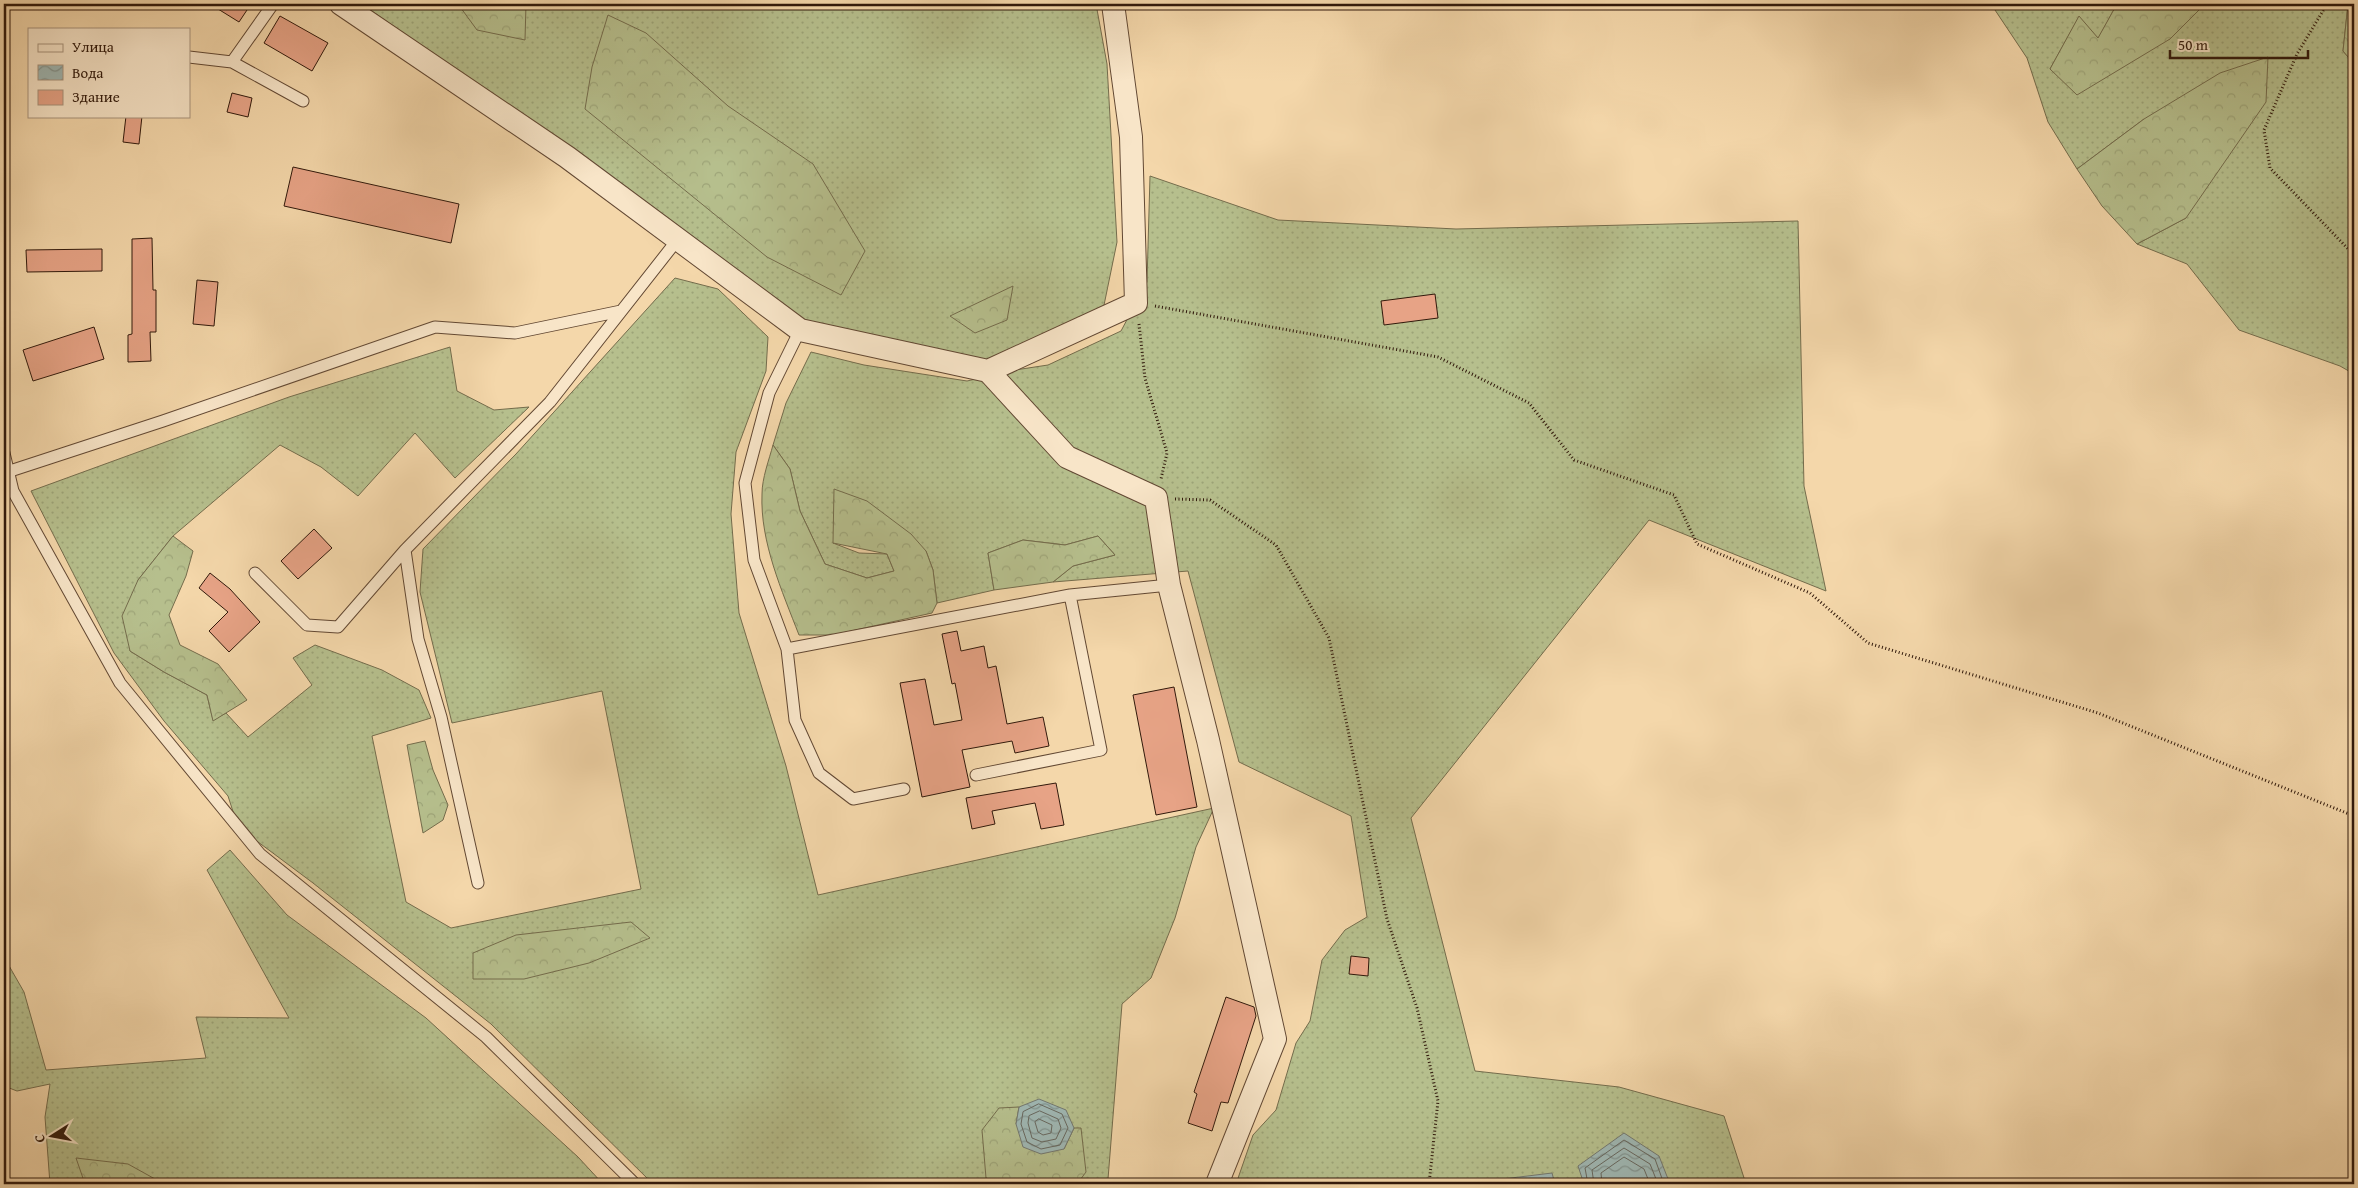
<svg xmlns="http://www.w3.org/2000/svg" width="2358" height="1188" font-family="'Gentium Book Plus',serif">
<defs>
<pattern id="grass-dots" width="8" height="8" patternUnits="userSpaceOnUse" patternTransform="scale(1.25)"><rect width="8" height="8" fill="#b6bf8d"/><path d="M2 2h.1M6 6h.1" fill="none" stroke="#9da478" stroke-width="1.8" stroke-linecap="round"/></pattern>
<pattern id="forest-crowns" width="20" height="18" patternUnits="userSpaceOnUse" patternTransform="scale(1.25)"><rect width="20" height="18" fill="#b6bf8d"/><path d="M2 6a3 3 0 1 1 6 0M12 15a3 3 0 1 1 6 0" fill="none" stroke="#9da478"/></pattern>
<pattern id="water-waves" width="16" height="10" patternUnits="userSpaceOnUse" patternTransform="scale(1.25)"><rect width="16" height="10" fill="#9fb7b3"/><path d="M0 5q4-4 8 0t8 0" fill="none" stroke="#829490"/></pattern>
</defs>
<rect width="100%" height="100%" fill="#f4d7aa"/>
<filter id="stains"><feTurbulence type="fractalNoise" baseFrequency=".004" numOctaves="4"/><feColorMatrix values="0 0 0 0 .2 0 0 0 0 .09 0 0 0 0 .02 0 0 0 .5 -.17"/></filter>
<radialGradient id="worn" r=".72"><stop offset=".6" stop-color="#630" stop-opacity="0"/><stop offset="1" stop-color="#630" stop-opacity=".3"/></radialGradient>
<path fill="url(#grass-dots)" stroke="#746c4c" d="M362,4H1096L1107,64L1117,242L1103,310L986,362L804,322L609,179Z
M1991,4H2117L2098,39L2079,17L2050,69L2170,39L2205,4H2348L2343,51L2354,64V374L2340,366L2239,330L2187,264L2137,244L2186,218L2144,119L2077,169L2048,122L2027,58Z
M1150,176L1278,220L1456,229L1798,221L1804,486L1826,591L1649,520L1411,818L1475,1071L1619,1087L1724,1116L1746,1184H1236L1253,1135L1276,1110L1296,1043L1310,1021L1322,960L1345,930L1367,917L1351,816L1239,762L1188,571L1053,582L1073,566L1115,555L1098,536L1065,545L1023,540L988,553L994,590L937,603L933,570L926,551L833,543L859,553L887,554L894,571L867,578L825,564L800,511L790,469L773,445L786,403L811,352L864,365L967,381L1015,370L1048,365L1121,331L1147,282Z
M675,278L718,289L768,337L766,371L736,452L731,514L739,613L786,766L818,895L1214,808L1196,847L1175,918L1151,978L1122,1004L1108,1179L1127,1184H653L491,1024L313,883L238,827L228,796L164,721L114,653L31,491L289,397L450,347L457,391L494,410L529,407L455,478L415,433L358,496L321,467L280,445L173,536L138,580L130,651L164,672L207,695L213,720L226,713L248,737L312,685L293,658L315,645L382,670L419,690L431,718L372,736L406,902L451,928L641,889L602,691L452,723L420,592L423,549L516,454Z
M230,850L287,915L426,1018L578,1157L603,1184H50L45,1117L50,1084L17,1091L4,1086V957L24,992L46,1070L206,1058L196,1017L289,1018L207,870Z"/>
<path fill="url(#forest-crowns)" stroke="#746c4c" d="M458,4H526L525,40L477,30Z
M2117,4H2205L2170,39L2077,95L2050,69L2079,16L2098,38Z
M2348,4H2354V64L2343,51Z
M608,15L646,33L728,106L813,164L865,251L841,295L767,257L585,109L592,67Z
M2268,57L2266,102L2186,218L2137,244L2102,206L2077,169L2144,119L2220,73Z
M1013,286L1007,320L975,333L950,316Z
M773,445L790,469L800,511L825,564L867,578L894,571L887,554L833,543L834,489L867,501L911,534L926,551L933,570L937,603L932,613L833,635H799C782,591 760,542 762,494C762,478 769,460 773,445Z
M173,536L193,551L186,576L169,615L180,645L218,664L247,700L213,721L207,695L164,672L130,651L122,616L138,580Z
M1098,536L1115,555L1073,566L1053,582L994,590L988,553L1023,540L1065,545Z
M425,741L433,770L448,805L443,820L423,833L407,745Z
M631,922L650,938L589,963L524,979H473V953L516,935Z
M1019,1107L1016,1124L1064,1149L1074,1128H1081L1086,1172L1077,1184H1007L986,1178L982,1130L999,1108Z
M76,1158L128,1164L164,1184H85Z"/>
<path fill="url(#water-waves)" stroke="#737870" d="M1039,1099L1066,1110L1074,1128L1064,1149L1041,1154L1023,1147L1016,1124L1019,1107Z
M1624,1133L1659,1156L1670,1184H1584L1578,1166Z
M1552,1173L1555,1184H1498L1503,1179Z"/>
<g fill="none" stroke-linecap="round" stroke-linejoin="round">
<path stroke="#68685f" stroke-width="1" d="M1039,1104L1062,1114L1068,1128L1060,1145L1041,1149L1027,1142L1021,1124L1023,1112Z
M1040,1111L1058,1119L1061,1128L1056,1139L1042,1142L1032,1138L1028,1123L1029,1116Z
M1039,1119L1052,1125L1051,1133L1043,1135L1038,1132L1035,1122Z
M1588,1184L1585,1168L1624,1140L1655,1159L1664,1184
M1594,1184L1592,1170L1624,1148L1650,1164L1658,1184
M1602,1184L1601,1173L1624,1157L1644,1169L1650,1184"/>
</g>
<path fill="#e7a386" stroke="#31190b" d="M210,4H251L239,22Z
M280,16L328,43L312,71L264,43Z
M232,93L252,98L248,117L227,112Z
M126,116H142L139,144L123,142Z
M293,167L459,204L451,243L284,206Z
M152,238L153,290H156V332H150L151,361L128,362V335L132,334V239Z
M102,249V271L27,272L26,250Z
M197,280L218,282L214,326L193,324Z
M1435,294L1438,318L1384,325L1381,301Z
M94,327L104,359L33,381L23,350Z
M314,529L332,548L298,579L281,561Z
M210,573L230,589L260,622L229,652L209,631L228,612L199,588Z
M957,631L961,651L984,646L988,668L996,666L1007,724L1043,717L1049,746L1015,753L1012,741L962,750L970,787L922,797L900,683L925,679L934,725L962,720L955,683L952,684L942,634Z
M1174,687L1197,807L1156,815L1133,695Z
M1056,783L1064,825L1041,829L1035,803L992,811L995,824L972,829L966,798Z
M1351,956L1369,958L1368,976L1349,974Z
M1226,997L1254,1007L1256,1016L1228,1103L1221,1102L1212,1131L1188,1123L1197,1094L1194,1092Z"/>
<g fill="none" stroke-linecap="round" stroke-linejoin="round">
<defs>
<path id="lane" d="M189,57L232,62L303,101
M232,62L273,4
M800,330L769,393L745,483L754,560L787,649L795,720L819,773L853,799L904,789
M4,453L13,491L120,683L260,854L486,1037L635,1184
M4,473L163,421L435,327L515,333L621,311
M405,550L418,639L441,717L478,883
M255,573L307,625L338,627L405,550L550,402L678,239
M787,649L1070,595L1169,585
M976,775L1101,750L1070,595"/>
<path id="street" d="M341,4L567,157L800,330L988,371L1136,303L1131,137L1113,4
M988,371L1067,457L1156,498L1169,585L1208,740L1275,1039L1217,1184"/>
</defs>
<use href="#lane" stroke="#624833" stroke-width="13"/>
<use href="#street" stroke="#624833" stroke-width="24"/>
<path stroke="#31190b" stroke-width="3" stroke-dasharray="1 2.5" stroke-linecap="butt" d="M2327,4L2297,54L2264,130L2270,168L2354,255
M1155,306L1438,357L1529,403L1574,460L1674,495L1697,544L1810,593L1868,643L2098,713L2354,816
M1139,324L1145,378L1167,453L1161,479
M1175,499L1210,500L1276,545L1329,638L1387,919L1417,1008L1438,1101L1429,1184"/>
<use href="#lane" stroke="#f8e5c8" stroke-width="11"/>
<use href="#street" stroke="#f8e5c8" stroke-width="22"/>
</g>
<rect width="2358" height="1188" fill="none" stroke="#f4d7aa" stroke-width="20"/>
<rect x="5" y="5" width="2348" height="1178" fill="none" stroke="#31190b" stroke-width="2.5"/>
<rect x="10" y="10" width="2338" height="1168" fill="none" stroke="#31190b"/>
<rect x="28" y="28" width="162" height="90" fill="#f8e5c8" stroke="#a8937c"/>
<rect x="38" y="44" width="25" height="8" fill="#f8e5c8" stroke="#a8937c"/>
<text x="72" y="52" font-size="15" fill="#31190b">Улица</text>
<rect x="38" y="65" width="25" height="15" fill="url(#water-waves)" stroke="#a8937c"/>
<text x="72" y="78" font-size="15" fill="#31190b">Вода</text>
<rect x="38" y="90" width="25" height="15" fill="#e7a386" stroke="#a8937c"/>
<text x="72" y="102" font-size="15" fill="#31190b">Здание</text>
<g transform="translate(52 1136) rotate(259)" stroke="#f8e5c8" stroke-width="4" paint-order="stroke">
<path d="M0-4L9 19L0 12L-9 19Z" fill="#31190b"/>
<text y="-8" font-size="14" font-weight="bold" text-anchor="middle" fill="#31190b">С</text>
</g>
<path d="M2170 50v8h138v-8" fill="none" stroke="#31190b" stroke-width="2.5"/>
<text x="2178" y="50" font-size="15" fill="#31190b" stroke="#f8e5c8" stroke-width="4" paint-order="stroke">50 m</text>
<rect width="100%" height="100%" filter="url(#stains)"/>
<rect width="100%" height="100%" fill="url(#worn)"/>
</svg>
